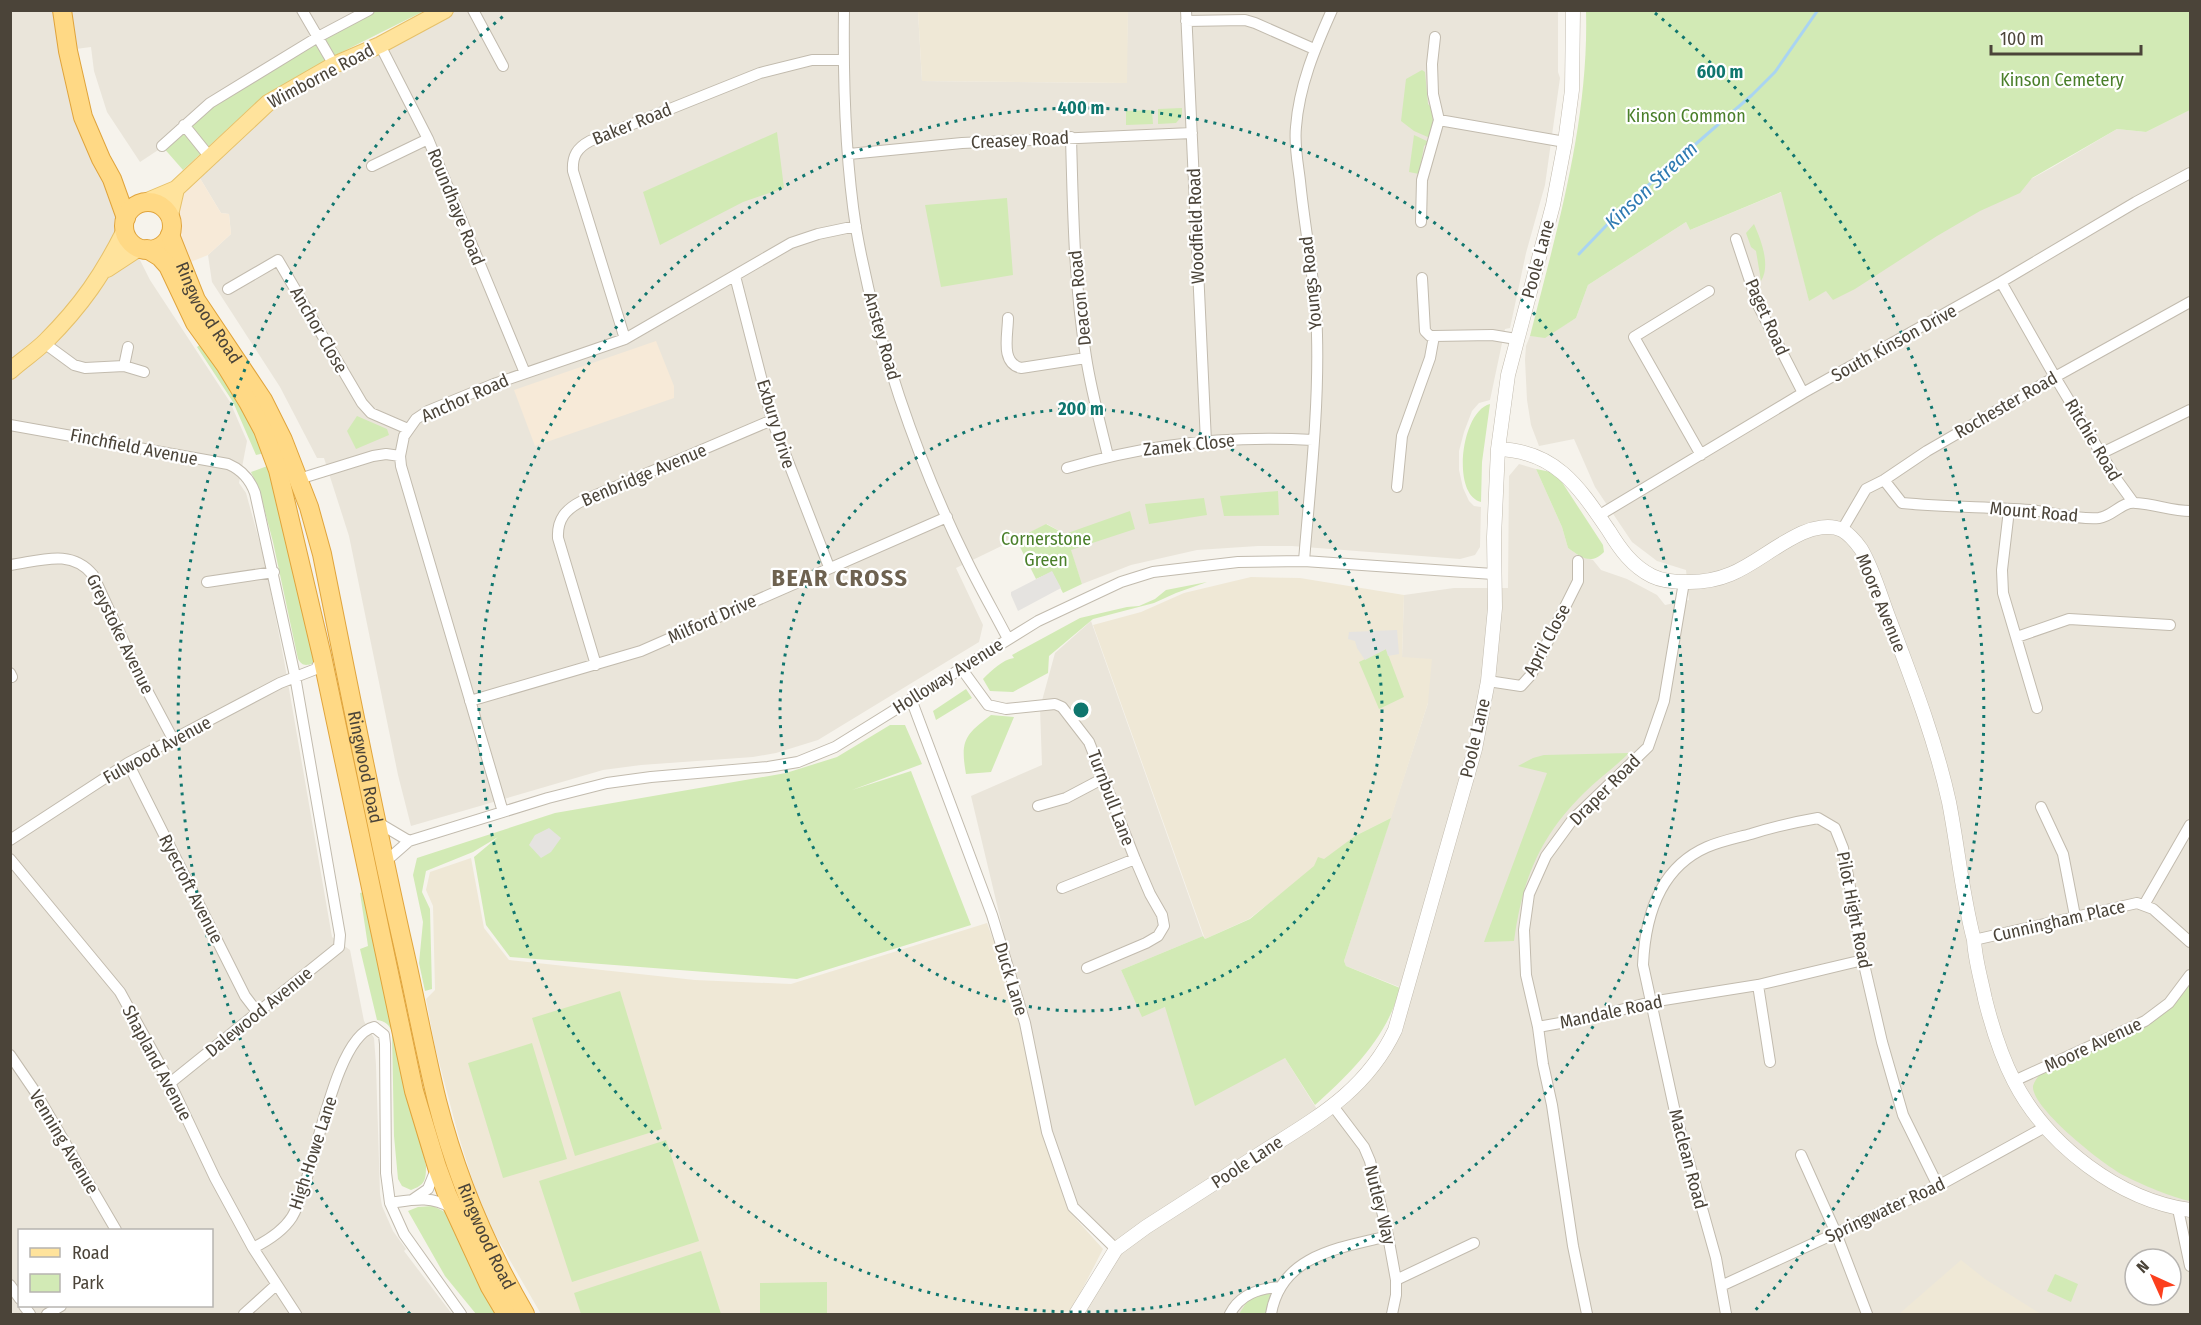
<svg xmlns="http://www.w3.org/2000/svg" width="2201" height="1325" font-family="'Fira Sans Condensed',sans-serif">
<rect width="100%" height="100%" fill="#f6f3ec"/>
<path fill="#eae5da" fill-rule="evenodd" d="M10,11H369L140,162L107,112L94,71L91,47L68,50L125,230L150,280L230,402L247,441L239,483L246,493L264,558L284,660L332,937L350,950L364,1021L374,1038L376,1065L380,1194L382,1206L393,1231L406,1249L404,1251L452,1314H11ZM20,1230H212V1306H20Z
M448,11H918L922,81L1126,83L1128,11H1558V72L1560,78L1545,185L1526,253L1510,328L1505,329L1490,400L1479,403L1472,411L1464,432L1459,451V470L1463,488L1469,501L1474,506L1481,507L1480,547L1475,555L1460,559L1292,546H1258L1197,550L1131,565L1082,584L1065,534L1047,524L956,568L983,625L979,642L818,740L776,753L753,757L641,765L603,770L411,826L398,775L349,536L324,458H317L280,387L212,282L208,255L231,234L229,214L221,213L195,170L292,88Z
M2190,110V1314H1076L1116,1249L1073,1207L1047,1132L1027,1030L971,796L1042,765L1040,708L1055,653L1091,621L1203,936L1121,970L1142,1016L1165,1007L1285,1058L1320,1114L1389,1043L1407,990L1346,966L1344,961L1428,703L1402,657L1404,595L1454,588H1508L1509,476L1519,464L1536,469L1562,527L1568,548L1578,555L1593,560L1601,570L1627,579L1657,595L1665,605L1689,600L1686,570L1657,561L1632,542L1595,487L1574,439L1539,446L1531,425L1527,400L1525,360L1526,346L1530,336L1545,337L1576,318L1588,285L1686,222L1690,230L1782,192L1809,300L2053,167L2117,129L2146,132ZM2135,1259H2171V1295H2135Z"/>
<path fill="#f7ead8" d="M195,170L221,213L229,214L231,234L208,255L183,265L172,229L171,219L176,189Z
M656,341L674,386V398L535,446L514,390Z"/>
<path fill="#efe8d6" d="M918,11H1128L1127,83L922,81Z
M1251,577L1300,578L1404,595L1402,657L1432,659L1428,703L1391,818L1355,836L1249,919L1205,939L1093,625L1141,612L1184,593Z
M471,858L484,928L509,960L695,980L791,984L987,923L997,950L1020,1027L1047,1146L1068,1210L1103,1249L1071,1311L1049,1314H541L489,1224L473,1182L458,1134L435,1047L426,999L435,990L433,906L426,890L430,872Z
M1961,1260L1985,1279L2041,1314H1899Z"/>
<path fill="#d2eab5" d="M369,11H424L330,58L247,111L183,170L162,146L184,125Z
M1586,11H2190V110L2146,132L2117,129L2032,178L2020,193L1980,211L1937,236L1855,289L1833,300L1826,291L1809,301L1781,192L1690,230L1686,222L1588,285L1576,318L1545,338L1530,336C1557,229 1589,122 1586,11Z
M1422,70L1425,72L1428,104L1431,107L1433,120L1430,138L1414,131L1401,121L1406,79Z
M1182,108V116L1176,123L1158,124V109Z
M1152,110L1153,124L1126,125V111Z
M777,132L784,188L743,202L660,245L643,192Z
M1414,135L1429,142L1424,146L1419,174L1409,172Z
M1007,198L1013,275L941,287L925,205Z
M1754,224C1761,240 1771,265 1761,281L1756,251L1751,247L1746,233Z
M201,344L232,388L265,453L256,455L233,402L197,347Z
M1490,404L1482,462L1481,502C1451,495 1461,411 1490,404Z
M357,416L387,429L389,435L356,449L347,431Z
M270,465L315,660L312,664C304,666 302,665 298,659L273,542L259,489L251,472Z
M1536,469L1556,473L1603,545L1604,552C1591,565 1582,558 1568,548L1562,527Z
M1278,491L1279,515L1224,516L1220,496Z
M1204,498L1207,515L1149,524L1145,504Z
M1130,511L1135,529L1071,550L1082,584L1063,593L1052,572L1036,579L1016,539L1046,524L1065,534Z
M1207,582L1176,593L1154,603L1093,619L1049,656L1048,673L1013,692L990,691L983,679C992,670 1002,660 1014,658L1012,655L1080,618L1127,607L1139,606L1155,599L1166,590Z
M1386,649L1404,697L1379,709L1359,662Z
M966,689L972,698L936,720L933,711Z
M991,715L1014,717L991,772L966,774C960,740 965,735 991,715Z
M890,725H905L922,764L852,790L911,771L971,925L797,979L510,957L486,925L474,857L498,837L473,852L426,871L422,892L430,909L432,989L425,991L419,963L423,922L413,875L417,858L555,813L786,773L837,757Z
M1629,753C1615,767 1598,779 1584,793C1540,836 1522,880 1514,941L1484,942L1547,773L1518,766L1533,758L1544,755Z
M1391,818L1344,961L1346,966L1400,988C1388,1036 1351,1073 1315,1105L1285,1058L1195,1106L1165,1007L1142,1017L1121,970L1203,936L1205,939L1250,919L1314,866L1318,857L1324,859L1355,836Z
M364,892L426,1166C426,1180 425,1185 411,1190L402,1186L398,1179L394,1136L392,1032C389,1024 385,1021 377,1020L360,949L368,946L360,893Z
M2190,975V1201C2174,1198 2140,1184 2125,1176C2105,1166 2031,1108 2033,1086C2034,1082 2037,1078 2040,1074L2145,1021Z
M620,991L662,1129L575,1156L532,1018Z
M532,1043L567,1159L503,1178L468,1063Z
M666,1140L699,1241L572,1282L539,1181Z
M433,1206L445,1212L500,1314H476L445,1276L408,1211L418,1207Z
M701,1251L721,1314H581L574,1293Z
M2055,1274L2078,1284L2071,1302L2047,1291Z
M827,1282V1314H760V1283Z
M1271,1292L1266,1314H1239L1248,1300Z"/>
<path fill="#e5e3e0" d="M1052,571L1061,588L1018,611L1011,595V592Z
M1397,630L1399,654L1388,656L1386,649L1365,660L1357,648L1355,641L1348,639L1349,632Z
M549,828L561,838L551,852L541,858L529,845L535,835Z"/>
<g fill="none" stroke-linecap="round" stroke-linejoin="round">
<path stroke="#a9d4f2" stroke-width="3" d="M1579,254L1628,203L1752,95L1775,72L1818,10"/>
<defs>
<path id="minor" d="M302,10L334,65
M473,10L503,66
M844,10C843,82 845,157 856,228C875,338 916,458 966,559C979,586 994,612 1008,639
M1186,10L1206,442
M1186,21L1245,20L1255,23L1314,49
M380,45L428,139L525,373
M1439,120L1565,142
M184,125L209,156
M1071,137C1073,211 1074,284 1086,357C1091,390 1100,423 1108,456
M162,146L210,103L318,37L369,10
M849,154L962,143L1192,133
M372,166L428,139
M1421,222L1422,180L1439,120L1433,94L1432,64L1435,37
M1736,239L1758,305L1803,393
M735,276L772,420L829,567
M2001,282L2055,377L2117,480L2133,502
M228,289L278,260L362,403L371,413L408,429
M1008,318C1008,335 1000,363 1021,368L1086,358
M1434,336L1492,335L1516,339
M625,339L573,171C572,156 577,148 590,141L760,73L812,60H843
M44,343L74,365L85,368L124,366L144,372
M124,366L128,347
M10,425L228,464C242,470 250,479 255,493L295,676L340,935L339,947L170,1083
M2102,453L2190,410
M1701,455L1634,337L1709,291
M1067,468C1147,444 1230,435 1313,440
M299,479L373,456L386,454L400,456
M1884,480L1902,503C1944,507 1987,507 2030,510C2052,512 2077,520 2099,518C2113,516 2122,501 2136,503C2155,504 2172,511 2190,511
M1397,487L1402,436L1430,358L1434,336H1430L1425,331L1422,278
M2009,510L2002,570L2003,593L2037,708
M1598,516L1803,393L2001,282L2136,202L2190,173
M1842,530L1866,489L1884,480L1927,451L2055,377L2190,302
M1304,561C1310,486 1319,410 1317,335C1316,283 1305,232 1300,181C1298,164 1294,145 1296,127C1299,86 1315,48 1332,10
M10,565C40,561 71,548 93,575L141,679L173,739
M207,582L274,572
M2017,637L2069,619L2170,625
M596,665L558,538C557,519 566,509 582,501L772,420
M961,668L988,705L1006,709L1055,704L1062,707L1089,742L1135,859L1150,894L1162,915L1164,926L1158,936L1146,943L1087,968
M10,673L12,677
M1488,681L1521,686L1531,675L1578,581V561
M911,699L992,915L1025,1023L1047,1132L1073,1207L1116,1249
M470,701L641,651L947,517
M128,763L245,996L258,1013
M1038,806L1066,798L1102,779
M2041,807L2063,854L2075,916
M503,812L401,466L400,456L404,436L416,419L428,411L494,384L625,339L791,243L818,234L856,226
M377,822L409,841L385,862
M10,840L128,763L280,683L316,669L321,659
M409,841L548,798L607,783L651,777L768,767L798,762L835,747L1038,621L1121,582L1153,572L1238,562L1304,561L1493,574
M10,859L120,992L170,1083L215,1178L253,1248L296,1314
M1062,888L1135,859
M2144,905L2190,825
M1974,940L2137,903L2153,909L2190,942
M1758,985L1770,1062
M1538,1027L1593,1017L1651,1002L1758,985L1863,960
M10,1055L36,1093L116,1230
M2014,1081L2145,1021L2169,1003L2190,975
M1333,1106L1364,1147L1370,1161L1388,1236L1396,1280V1295L1392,1314
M1801,1155L1836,1233L1867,1314
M412,1200L428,1189L437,1167
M390,1203C411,1200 432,1195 451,1208
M2178,1209L2190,1266
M253,1248C267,1241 283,1231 292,1217C314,1181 332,1037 374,1027L384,1035L385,1044L386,1173L390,1203L404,1234L461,1314
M1396,1280L1474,1243
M10,1285L20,1299
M1721,1286L1938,1186L2045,1127
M24,1306L30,1314
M47,1314L61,1306
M244,1314L276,1285
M1230,1314C1240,1294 1259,1288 1281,1287
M1271,1314C1281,1255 1339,1248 1388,1236
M1587,1314L1573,1246L1552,1105L1543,1064L1538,1027L1526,975L1524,930L1529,894L1546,856L1573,819L1648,747L1664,701L1684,582
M1726,1314L1716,1258L1675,1112L1643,965C1645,918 1659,868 1707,847C1721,841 1736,838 1751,834C1773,827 1795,822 1818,818L1835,828L1843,848L1863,960L1882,1042L1903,1115L1938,1186"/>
<path id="tertiary" d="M1498,449C1556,451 1579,487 1609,531C1620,549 1632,566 1652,576C1662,581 1676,582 1687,582C1739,583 1759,553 1802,533C1813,528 1830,524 1842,530C1849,534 1856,542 1861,549C1873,569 1880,595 1888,616C1911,677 1935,738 1949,802C1958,848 1962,895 1974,940C1975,960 1981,979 1985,999C1992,1027 2001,1056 2014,1081C2047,1145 2119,1200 2190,1210
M1076,1314L1116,1249L1146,1227C1183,1203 1221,1179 1258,1155C1314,1119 1365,1093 1395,1030L1475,749L1488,681L1495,608L1494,537L1498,449L1508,375L1553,205L1565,142L1572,90L1573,10"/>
<path id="primary" d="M145,202L176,189L268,103L334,65L380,45L445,10
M170,215L176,189
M107,269L139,248
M10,371C22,360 35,352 46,341C82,305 103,274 125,230"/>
<g id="trunk">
<path d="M62,10L68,51L83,117L101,159L112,179L126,218"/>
<circle cx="148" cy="226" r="24"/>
<path id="s1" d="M170,235L196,300L263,400L283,440L309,507L322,554C349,688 375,822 405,954C416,1003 425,1052 437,1101C456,1176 486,1247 525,1314"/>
<path d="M147,249L160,257L168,266L195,323L226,366L248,402L263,430L278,470L322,656L414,1091L437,1167L447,1194L490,1287L506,1314"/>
</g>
</defs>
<use href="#minor" stroke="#c2bbae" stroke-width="12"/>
<use href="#tertiary" stroke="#c2bbae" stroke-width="15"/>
<use href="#primary" stroke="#e6c16a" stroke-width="18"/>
<use href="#trunk" stroke="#e0a43c" stroke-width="20"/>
<use href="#minor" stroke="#fff" stroke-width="10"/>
<use href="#tertiary" stroke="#fff" stroke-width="14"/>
<use href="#primary" stroke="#ffe39c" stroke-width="16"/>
<use href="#trunk" stroke="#ffd985" stroke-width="18"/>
</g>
<g fill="none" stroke="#0f766e" stroke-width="3" stroke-dasharray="3 6">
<circle cx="1081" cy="710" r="301"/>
<circle cx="1081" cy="710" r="602"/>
<path d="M410 1314A903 903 0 0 1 507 13M1655 13A903 903 0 0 1 1752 1314"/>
</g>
<g text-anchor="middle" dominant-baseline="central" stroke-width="4.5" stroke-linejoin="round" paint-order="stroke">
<g font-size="18" fill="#4b4439" stroke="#fff">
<text transform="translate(321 76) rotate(-28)">Wimborne Road</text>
<text transform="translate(632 124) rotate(-22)">Baker Road</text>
<text transform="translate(1020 140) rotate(-3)">Creasey Road</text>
<text transform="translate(456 207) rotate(68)">Roundhaye Road</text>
<text transform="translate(1196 226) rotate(-92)">Woodfield Road</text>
<text transform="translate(1538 259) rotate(-75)">Poole Lane</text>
<text transform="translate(1311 283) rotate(-96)">Youngs Road</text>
<text transform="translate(1080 298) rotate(-96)">Deacon Road</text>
<text stroke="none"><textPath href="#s1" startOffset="87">Ringwood Road</textPath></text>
<text transform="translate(1767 317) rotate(66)">Paget Road</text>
<text transform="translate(319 330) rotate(60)">Anchor Close</text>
<text transform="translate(882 336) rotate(74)">Anstey Road</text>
<text transform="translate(1894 343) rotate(-29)">South Kinson Drive</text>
<text transform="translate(465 398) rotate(-24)">Anchor Road</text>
<text transform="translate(2006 405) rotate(-30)">Rochester Road</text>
<text transform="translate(776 424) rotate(73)">Exbury Drive</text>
<text transform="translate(2093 440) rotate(59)">Ritchie Road</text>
<text transform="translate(1189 445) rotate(-6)">Zamek Close</text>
<text transform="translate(134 447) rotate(11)">Finchfield Avenue</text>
<text transform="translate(644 475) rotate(-23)">Benbridge Avenue</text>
<text transform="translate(2034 512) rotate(5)">Mount Road</text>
<text transform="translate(1881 603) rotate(68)">Moore Avenue</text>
<text transform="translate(712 619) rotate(-24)">Milford Drive</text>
<text transform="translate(120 634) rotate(64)">Greystoke Avenue</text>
<text transform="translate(1547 640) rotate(-62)">April Close</text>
<text transform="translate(948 676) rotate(-32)">Holloway Avenue</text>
<text transform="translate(1475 738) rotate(-77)">Poole Lane</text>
<text transform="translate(157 750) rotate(-29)">Fulwood Avenue</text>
<text stroke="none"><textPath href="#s1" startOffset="573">Ringwood Road</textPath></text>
<text transform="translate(1605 790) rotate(-45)">Draper Road</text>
<text transform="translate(1111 798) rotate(69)">Turnbull Lane</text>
<text transform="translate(191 889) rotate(63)">Ryecroft Avenue</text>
<text transform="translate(1854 910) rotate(79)">Pilot Hight Road</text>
<text transform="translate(2059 921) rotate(-13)">Cunningham Place</text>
<text transform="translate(1011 979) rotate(73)">Duck Lane</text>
<text transform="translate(259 1012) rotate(-39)">Dalewood Avenue</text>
<text transform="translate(1611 1012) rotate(-12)">Mandale Road</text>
<text transform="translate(2093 1045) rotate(-25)">Moore Avenue</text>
<text transform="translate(157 1063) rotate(62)">Shapland Avenue</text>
<text transform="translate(64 1142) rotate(59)">Venning Avenue</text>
<text transform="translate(313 1153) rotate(-72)">High Howe Lane</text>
<text transform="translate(1688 1159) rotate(75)">Maclean Road</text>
<text transform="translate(1247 1162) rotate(-33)">Poole Lane</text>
<text transform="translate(1380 1205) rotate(76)">Nutley Way</text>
<text transform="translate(1885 1210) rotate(-25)">Springwater Road</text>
<text stroke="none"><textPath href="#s1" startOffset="1059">Ringwood Road</textPath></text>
</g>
<g font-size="18" fill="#4a7f2a" stroke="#fff">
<text x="2062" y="80">Kinson Cemetery</text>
<text x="1686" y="116">Kinson Common</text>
<text x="1046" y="539">Cornerstone<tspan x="1046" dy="21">Green</tspan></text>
</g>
<g font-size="20" font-style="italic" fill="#2e7ab2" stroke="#fff">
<text transform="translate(1651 185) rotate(-43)">Kinson Stream</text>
</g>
<g font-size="24" font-weight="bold" letter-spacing="1.5" fill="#6e6250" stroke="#fff">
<text x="840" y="578">BEAR CROSS</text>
</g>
</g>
<circle cx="1081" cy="710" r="9" fill="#0f766e" stroke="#fff" stroke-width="3"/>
<g font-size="18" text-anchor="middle" font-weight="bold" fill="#0f766e" stroke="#fff" stroke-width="4.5" stroke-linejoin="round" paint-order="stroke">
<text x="1720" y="78">600 m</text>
<text x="1081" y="114">400 m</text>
<text x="1081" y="415">200 m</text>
</g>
<rect width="2201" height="1325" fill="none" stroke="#4b4439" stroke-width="24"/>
<rect x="18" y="1229" width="195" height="78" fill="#ffffff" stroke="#b7b4b0" stroke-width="1.5"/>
<rect x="30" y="1248" width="30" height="9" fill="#ffe39c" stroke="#b7b4b0" stroke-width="1.5"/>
<text x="72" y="1259" font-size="18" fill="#4b4439">Road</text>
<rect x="30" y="1274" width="30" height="18" fill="#d2eab5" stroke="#b7b4b0" stroke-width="1.5"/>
<text x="72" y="1289" font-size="18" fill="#4b4439">Park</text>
<g transform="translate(2153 1277) rotate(315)"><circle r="28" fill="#ffffff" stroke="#b7b4b0" stroke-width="1.5"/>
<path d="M0-4.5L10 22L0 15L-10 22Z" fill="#fc3f1d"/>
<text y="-9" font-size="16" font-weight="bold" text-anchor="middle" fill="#4b4439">N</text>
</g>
<path d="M1991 45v9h150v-9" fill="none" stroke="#4b4439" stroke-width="3"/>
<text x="2000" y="45" font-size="18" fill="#4b4439" stroke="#ffffff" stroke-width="4.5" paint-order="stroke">100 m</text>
</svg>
